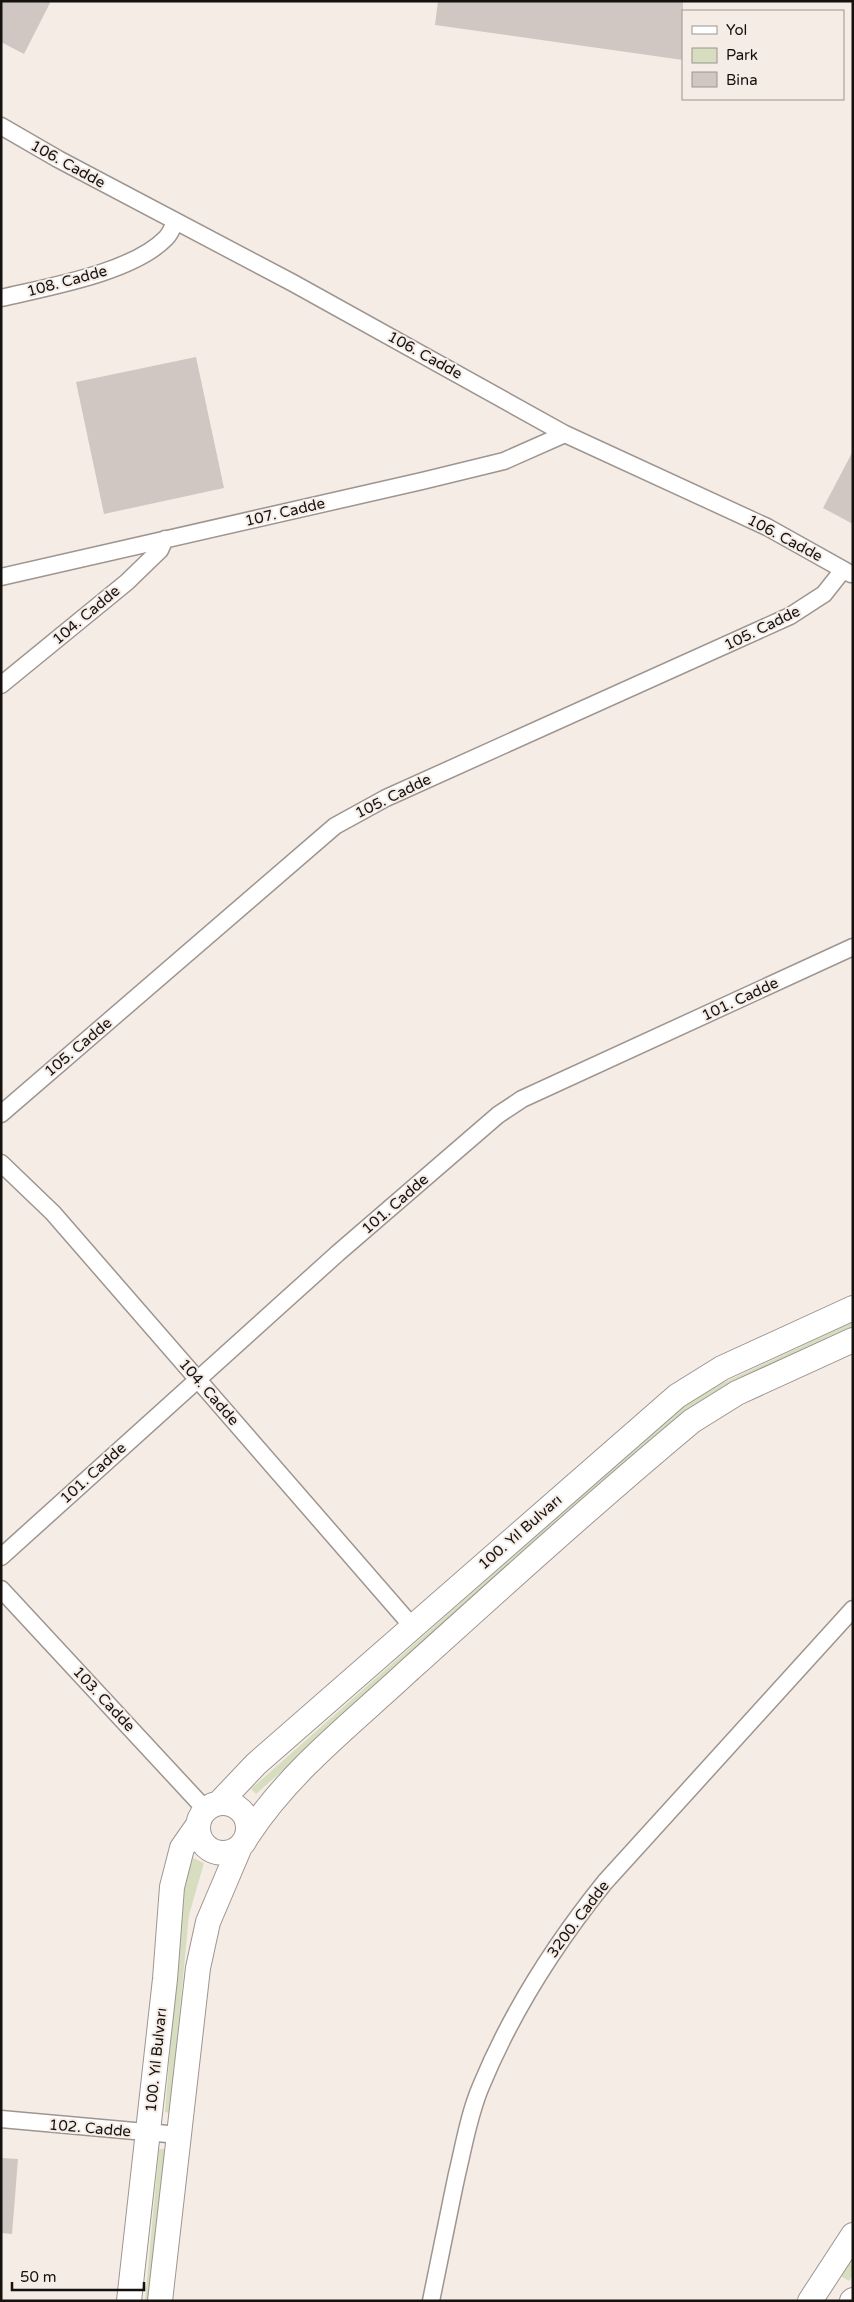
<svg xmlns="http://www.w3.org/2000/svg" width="854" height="2302" font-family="'Varela Round',sans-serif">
<rect width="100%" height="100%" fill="#f5ece6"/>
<path fill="#d6debf" d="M853,1322V1330L695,1405L256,1794L251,1789L687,1402L708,1390Z
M193,1858L204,1863L189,1915L170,2113L165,2112L183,1889Z
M159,2149H166L151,2301H145Z
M853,2253V2275L849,2281L839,2275Z"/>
<path fill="#d0c7c2" d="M1,1H51L24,54L1,42Z
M438,1H683V60L435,25Z
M196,357L224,488L104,514L76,382Z
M853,451V524L823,508Z
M1,2158L18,2159L12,2234L1,2233Z"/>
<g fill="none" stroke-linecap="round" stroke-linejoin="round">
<defs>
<path id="minor" d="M1,126L58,159L293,283L565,434L767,527L851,574
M1,298C47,287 132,273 166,238C170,234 173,227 175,222
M1,577L422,481L504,461L565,434
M1,685L127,582L160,550L165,539
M1,1114L335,826L386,798L790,616L824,594L843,570
M1,1163L53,1213L412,1626
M1,1557L338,1253L498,1115L522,1099L853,947
M1,1589L206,1810
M1,2119L179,2135
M431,2301C440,2258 448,2216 457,2174C464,2145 469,2114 481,2086C512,2011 555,1944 605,1882L853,1609"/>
<path id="secondary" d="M198 1828a25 25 0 1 1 50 0a25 25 0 1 1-50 0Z
M219,1803L256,1764L677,1396L722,1368L853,1308
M248,1835C289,1772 351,1724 406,1673C500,1588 595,1502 692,1421L737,1393L853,1340
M129,2301L165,1979L172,1887L182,1848L198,1825
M160,2301L198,1968L208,1922L239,1849
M810,2301L853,2235
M852,2301L853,2300"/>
</defs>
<use href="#minor" stroke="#9e9590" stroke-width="19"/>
<use href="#secondary" stroke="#9e9590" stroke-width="26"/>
<use href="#minor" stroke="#fff" stroke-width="16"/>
<use href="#secondary" stroke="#fff" stroke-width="24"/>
</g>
<g text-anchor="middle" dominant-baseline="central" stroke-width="4" stroke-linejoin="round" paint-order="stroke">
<g font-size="15" fill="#14110f" stroke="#f5ece6">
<text transform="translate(68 164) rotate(29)">106. Cadde</text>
<text transform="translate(67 281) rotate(-15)">108. Cadde</text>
<text transform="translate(425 355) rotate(29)">106. Cadde</text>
<text transform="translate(285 512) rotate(-13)">107. Cadde</text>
<text transform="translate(785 538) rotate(28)">106. Cadde</text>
<text transform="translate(86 615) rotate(-40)">104. Cadde</text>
<text transform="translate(762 628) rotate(-26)">105. Cadde</text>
<text transform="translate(393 796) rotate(-26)">105. Cadde</text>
<text transform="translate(740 999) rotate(-25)">101. Cadde</text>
<text transform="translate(78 1047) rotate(-40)">105. Cadde</text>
<text transform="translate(395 1204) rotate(-41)">101. Cadde</text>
<text transform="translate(209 1392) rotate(49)">104. Cadde</text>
<text transform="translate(93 1473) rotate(-42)">101. Cadde</text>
<text transform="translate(520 1532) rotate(-41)">100. Yıl Bulvarı</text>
<text transform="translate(104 1699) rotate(47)">103. Cadde</text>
<text transform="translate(578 1919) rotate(-53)">3200. Cadde</text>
<text transform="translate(156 2060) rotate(-84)">100. Yıl Bulvarı</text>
<text transform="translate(90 2128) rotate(5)">102. Cadde</text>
</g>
</g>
<rect width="854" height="2302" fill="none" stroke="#14110f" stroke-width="5"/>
<rect x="682" y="10" width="162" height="90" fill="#f5ece6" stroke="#9b9490"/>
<rect x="692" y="26" width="25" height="8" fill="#ffffff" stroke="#9b9490"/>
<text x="726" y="35" font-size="15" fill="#14110f">Yol</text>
<rect x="692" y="48" width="25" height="15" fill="#d6debf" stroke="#9b9490"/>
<text x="726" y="60" font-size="15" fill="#14110f">Park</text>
<rect x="692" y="72" width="25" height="15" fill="#d0c7c2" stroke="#9b9490"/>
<text x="726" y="85" font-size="15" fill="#14110f">Bina</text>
<path d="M12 2282v8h132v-8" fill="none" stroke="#14110f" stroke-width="2.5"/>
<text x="20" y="2282" font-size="15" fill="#14110f" stroke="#f5ece6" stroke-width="4" paint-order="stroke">50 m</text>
</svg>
